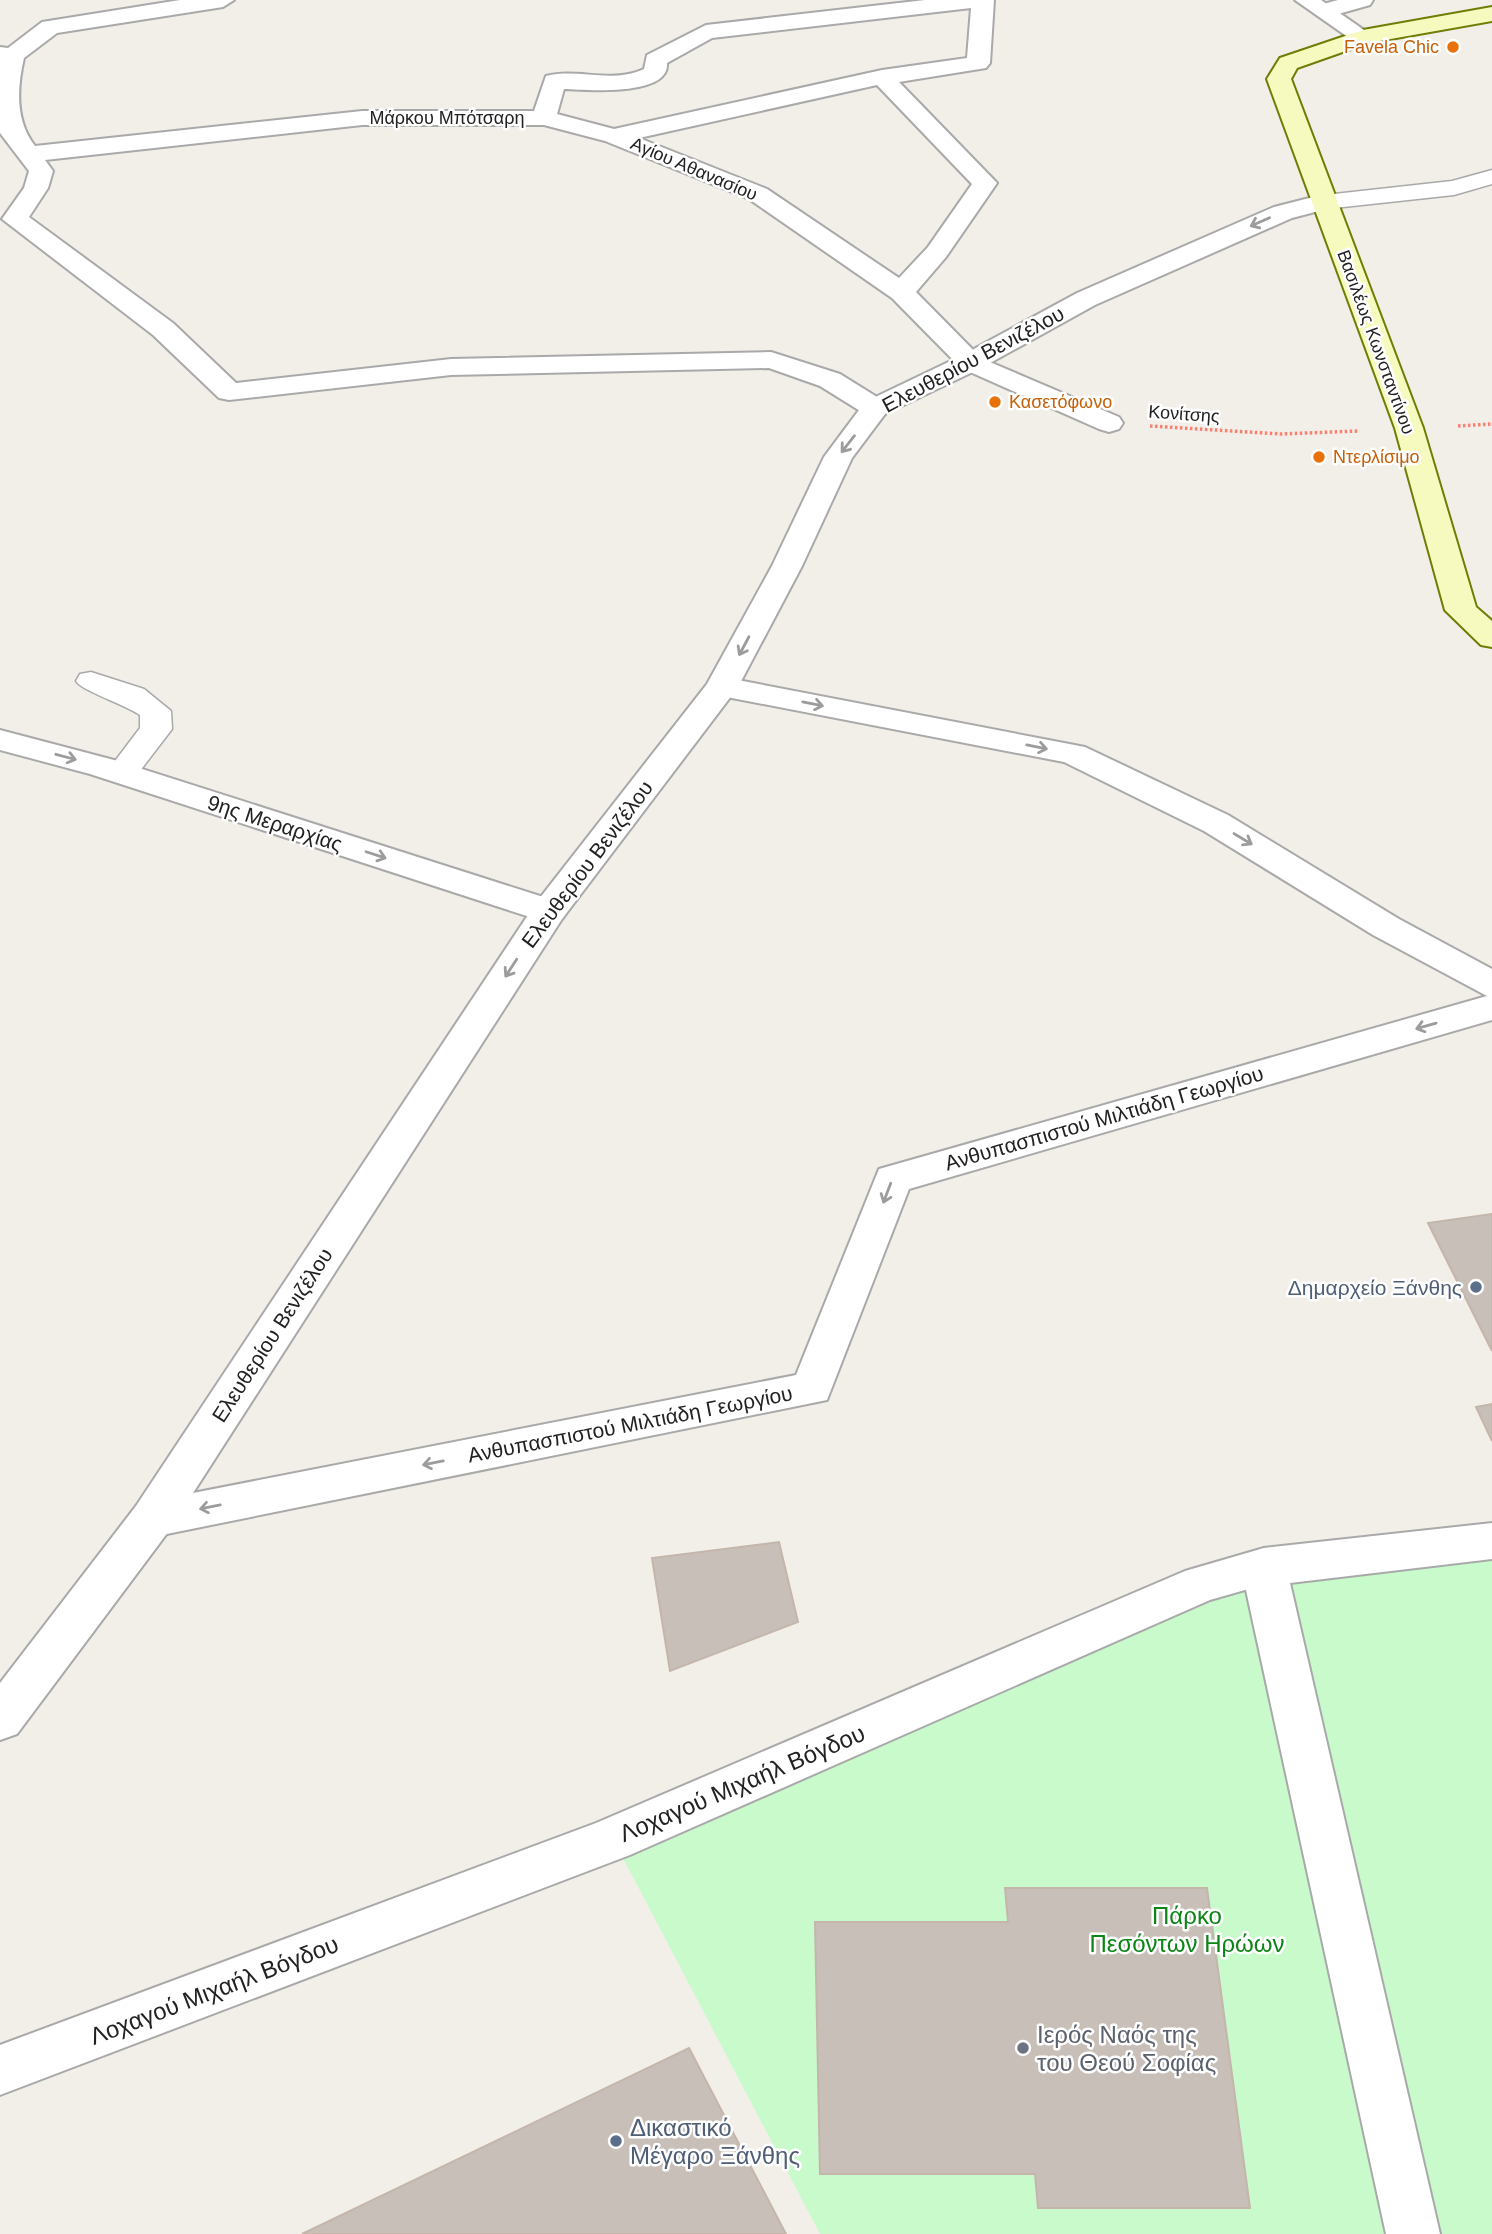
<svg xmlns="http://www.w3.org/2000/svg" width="1492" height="2234" font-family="Arial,sans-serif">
<rect width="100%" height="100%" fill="#f2efe9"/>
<path fill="#c8facc" d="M1492,1542V2234H820L613,1839L1264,1567Z"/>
<path fill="#c7bfb8" stroke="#c4b6ab" stroke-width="2" d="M1492,1214V1351L1428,1223Z
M1492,1404V1441L1476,1407Z
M779,1542L798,1622L670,1671L652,1558Z
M1005,1888H1207L1250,2208H1038L1035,2174H820L815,1922H1008Z
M689,2048L786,2234H302Z"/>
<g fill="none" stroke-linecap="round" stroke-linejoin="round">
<defs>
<path id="service" d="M1492,170V184L1454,195L1325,209L1316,207L1313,202L1316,197L1325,195L1452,181Z
M91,672L144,689L171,711L172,729L133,780L122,783L111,780L106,773L140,728V715C124,704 82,691 76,681L80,674Z"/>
<path id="pedestrian" d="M1338,0H1373L1370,5L1324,18L1313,11L1316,6Z
M971,354L1119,417L1123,423L1119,429L1109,432L1099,429L961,368L957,362L961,356Z
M1492,1523V1559L1290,1583L1440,2234H1386L1241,1567L1248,1554L1264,1548Z"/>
<path id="minor" d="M180,0H234L223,7L57,33L24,58C17,88 15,121 35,146L362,111H534L546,76C578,68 612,84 644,69L647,55L706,25L925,0H994L990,63L986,68L899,82L997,183L946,257L916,292L985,362L981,368H961L892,298L749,199L605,141L544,125H362L45,160L53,171L48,188L29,217L173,323L236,383L451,359L771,352L840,374L885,402L889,408L885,414L875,416L865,414L820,386L769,368L451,375L229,400L219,398L153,335L2,219L24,188L29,171L0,133V47L8,48L42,22ZM971,8L967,58L882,70L614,129L557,114L564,89C586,90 670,97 667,63L712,38ZM877,85L972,184L928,247L899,278L767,189L639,138Z
M1295,0H1321L1374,37L1363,44L1355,42Z
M722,677L1085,747L1228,815L1399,919L1492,969V1020L909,1189L827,1400L152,1537L136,1532L130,1519L136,1506L152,1501L796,1375L879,1169L1487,996L1373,935L1204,831L1064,762L711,694L706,687L711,680Z
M0,730L114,760L562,903L567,911L562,919L549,923L536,919L90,774L0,750Z
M1264,1548L1280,1554L1287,1567L1280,1580L1210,1600L630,1855L0,2095V2045L596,1823L1185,1571Z"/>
<path id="tertiary" d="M1325,194L1334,197L1338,202L1334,207L1292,218L1095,305L981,368L885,414L852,458L802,566L738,687L562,919L168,1532L17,1734L0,1740V1683L136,1506L536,903L707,684L772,566L824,457L865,402L961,356L1077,293L1274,207Z"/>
<path id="secondary" d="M1492,7V21L1368,43L1297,68L1291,79L1423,428L1476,607L1492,621V647L1481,645L1445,610L1395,428L1267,79L1280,58L1363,30Z"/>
</defs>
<use href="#service" stroke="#a9a9a9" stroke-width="3"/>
<use href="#pedestrian" stroke="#a9a9a9" stroke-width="4"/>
<use href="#minor" stroke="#a9a9a9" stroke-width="4"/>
<use href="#tertiary" stroke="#a9a9a9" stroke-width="4"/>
<use href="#secondary" stroke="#707d05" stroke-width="4"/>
<path stroke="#fa8072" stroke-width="3.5" stroke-dasharray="2.5 2.5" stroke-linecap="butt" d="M1150,426L1281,434L1358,431
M1458,426L1492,424"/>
<use href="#service" fill="#fff" fill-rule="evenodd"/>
<use href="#pedestrian" fill="#fff" fill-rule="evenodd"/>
<use href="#minor" fill="#fff" fill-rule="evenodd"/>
<use href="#tertiary" fill="#fff" fill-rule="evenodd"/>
<use href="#secondary" fill="#f7fabf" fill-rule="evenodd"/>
</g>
<defs><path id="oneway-shaft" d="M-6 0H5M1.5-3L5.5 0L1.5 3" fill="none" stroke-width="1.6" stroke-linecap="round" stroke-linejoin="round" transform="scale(1.75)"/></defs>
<g stroke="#9c9c9c">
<use href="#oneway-shaft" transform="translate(1260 222) rotate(156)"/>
<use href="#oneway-shaft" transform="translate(848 444) rotate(128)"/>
<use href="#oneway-shaft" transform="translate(744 646) rotate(118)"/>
<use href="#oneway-shaft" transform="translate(813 704) rotate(11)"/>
<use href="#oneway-shaft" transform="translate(1037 747) rotate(11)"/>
<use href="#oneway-shaft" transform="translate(66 757) rotate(15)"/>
<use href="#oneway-shaft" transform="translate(1243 839) rotate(31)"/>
<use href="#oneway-shaft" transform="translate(376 855) rotate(18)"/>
<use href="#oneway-shaft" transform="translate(511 968) rotate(123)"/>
<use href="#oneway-shaft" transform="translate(1426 1026) rotate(164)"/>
<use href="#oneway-shaft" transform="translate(887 1193) rotate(111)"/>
<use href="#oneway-shaft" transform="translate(433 1463) rotate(169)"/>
<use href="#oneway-shaft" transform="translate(210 1507) rotate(169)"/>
</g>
<g fill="#e8710a" stroke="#fff" stroke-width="2.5">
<circle cx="1453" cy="47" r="7"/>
<circle cx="995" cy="402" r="7"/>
<circle cx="1319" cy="457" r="7"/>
</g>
<g fill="#5c6f8a" stroke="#fff" stroke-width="2.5">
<circle cx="1476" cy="1287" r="7"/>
<circle cx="616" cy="2141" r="7"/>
</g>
<circle fill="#6b7280" stroke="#fff" stroke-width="2.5" cx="1023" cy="2048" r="7"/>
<g text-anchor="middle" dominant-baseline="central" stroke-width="5" stroke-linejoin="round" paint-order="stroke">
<g font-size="18" fill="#c56008" stroke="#fff" text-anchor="start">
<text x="1439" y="47" text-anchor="end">Favela Chic</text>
<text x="1009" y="402">Κασετόφωνο</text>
<text x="1333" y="457">Ντερλίσιμο</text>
</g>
<g font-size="18" fill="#222" stroke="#fff">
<text x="447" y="118">Μάρκου Μπότσαρη</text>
<text transform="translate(694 169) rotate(23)">Αγίου Αθανασίου</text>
<text transform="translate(1376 342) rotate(70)">Βασιλέως Κωνσταντίνου</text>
<text transform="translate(1184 414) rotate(4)">Κονίτσης</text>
</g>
<g font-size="21" fill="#222" stroke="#fff">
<text transform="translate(973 359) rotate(-28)">Ελευθερίου Βενιζέλου</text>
<text transform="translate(275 823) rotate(18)">9ης Μεραρχίας</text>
<text transform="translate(587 864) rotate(-53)">Ελευθερίου Βενιζέλου</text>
<text transform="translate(1104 1118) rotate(-16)">Ανθυπασπιστού Μιλτιάδη Γεωργίου</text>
<text transform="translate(272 1335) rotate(-57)">Ελευθερίου Βενιζέλου</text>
<text transform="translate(630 1424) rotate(-11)">Ανθυπασπιστού Μιλτιάδη Γεωργίου</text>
</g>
<g font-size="21" fill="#4e5e75" stroke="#fff" text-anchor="end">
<text x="1462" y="1287">Δημαρχείο Ξάνθης</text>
</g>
<g font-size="24" fill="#222" stroke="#fff">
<text transform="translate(742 1783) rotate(-23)">Λοχαγού Μιχαήλ Βόγδου</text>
<text transform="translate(214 1990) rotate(-21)">Λοχαγού Μιχαήλ Βόγδου</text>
</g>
<g font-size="24" fill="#0c8416" stroke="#fff">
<text x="1187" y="1915">Πάρκο<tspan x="1187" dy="28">Πεσόντων Ηρώων</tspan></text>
</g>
<g font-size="24" fill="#5b616d" stroke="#fff" text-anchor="start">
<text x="1037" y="2034">Ιερός Ναός της<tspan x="1037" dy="28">του Θεού Σοφίας</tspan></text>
</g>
<g font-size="24" fill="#4e5e75" stroke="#fff" text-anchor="start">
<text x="630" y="2127">Δικαστικό<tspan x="630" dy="28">Μέγαρο Ξάνθης</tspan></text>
</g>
</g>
</svg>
